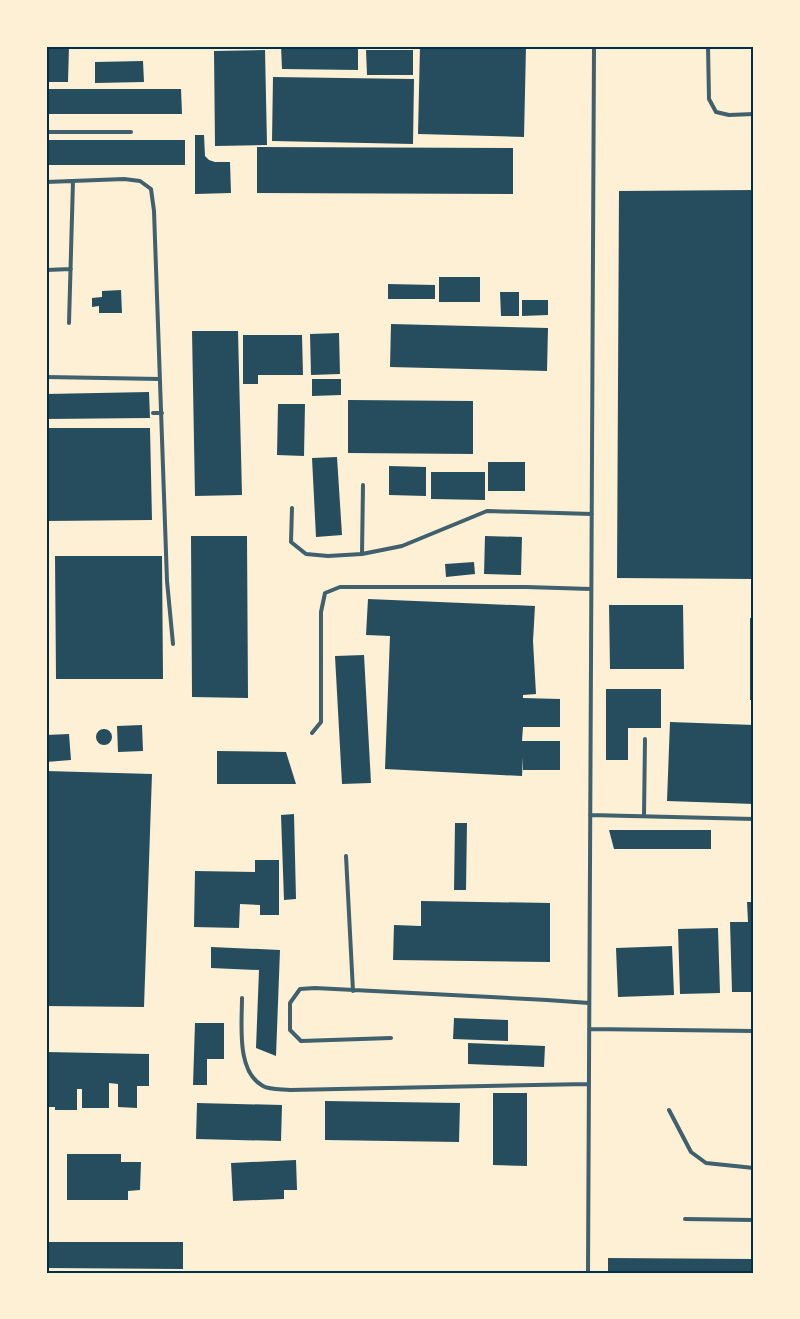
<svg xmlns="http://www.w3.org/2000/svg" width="800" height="1319" font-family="'Public Sans',sans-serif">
<rect width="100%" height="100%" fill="#fdf0d5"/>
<path fill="#264d5e" d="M46,46H69L68,82H46Z
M281,46H358V70L282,69Z
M420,46H526L524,137L418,134Z
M265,50L267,145L215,146L214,51Z
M366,50H413V75H367Z
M143,61L144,82L95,83V62Z
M273,77L414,79L413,144L272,141Z
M46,89H181L182,114H46Z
M195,135H204L205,156L209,160L215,162H230L231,193L195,194Z
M46,140H185V165H46Z
M257,147L513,148V194L257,193Z
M754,190V579L617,578L619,191Z
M439,277H480V302H439Z
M388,284L435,285V299H388Z
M121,290L122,313H99V306L92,307V298L102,297V291Z
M500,292H519V316H501Z
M522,300H548V315L522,316Z
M391,324L548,328L547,371L390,367Z
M192,331H238L242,495L195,496Z
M339,333L340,374L311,375L310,334Z
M243,335H302L303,375H258V384H243Z
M312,379H341V395L312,396Z
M149,392L150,418L46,419V394Z
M348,400L473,401V454L348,453Z
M278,404H305L304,456L277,455Z
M46,428H150L152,520L46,521Z
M337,457L342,535L316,537L312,458Z
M488,462H525V491H488Z
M389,466L426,467V496L389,495Z
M431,472H485V500L431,499Z
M191,536H247L248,698L192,697Z
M485,536L522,537L521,575L484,574Z
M55,556H162L163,679H56Z
M474,562L475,574L446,577L445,564Z
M368,599L535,606L533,641L536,694L523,695V698L560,699V727H523L522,741H560V770H523V757L522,776L385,769L390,636L366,635Z
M609,605H683L684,669H610Z
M750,618H754V700H750Z
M364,655L371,783L342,784L335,656Z
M606,689H661V728H628V760H606Z
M670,722L754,725V804L667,801Z
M142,725L143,751L118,752L117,726Z
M96 737a8 8 0 1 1 16 0a8 8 0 1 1-16 0Z
M69,734L71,760L46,762V735Z
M217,751L286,752L296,784H217Z
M46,771L152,774L144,1007L46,1006Z
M294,814L296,899L284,900L281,815Z
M455,823H467L466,890H454Z
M609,830H711V849H614Z
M255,860H279V915H260V905L240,904L239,928L194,927L195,871L255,872Z
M421,901L550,903V962L393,960L394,925L421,926Z
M747,902H754V992H732L730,922H748Z
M718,928L720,993L680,994L678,929Z
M672,946L674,995L618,997L616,948Z
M211,947L280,950L276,1056L256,1048L259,970L211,968Z
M454,1018L508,1020V1041L453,1039Z
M195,1023H224V1059H207V1085H193Z
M468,1043L545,1046L544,1067L468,1064Z
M46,1052L149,1054V1086H137V1108L118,1107V1084L109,1083V1108H82V1089H77V1110H55V1107H46Z
M493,1093H527V1166L493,1165Z
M325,1101L460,1103L459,1142L325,1140Z
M197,1103L282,1105L281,1141L196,1139Z
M67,1154H121V1162H141L140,1190L128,1191V1200H67Z
M296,1160L297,1190H284V1199L233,1201L231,1163Z
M46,1242H183V1269L46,1268Z
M608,1258L754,1259V1273H608Z"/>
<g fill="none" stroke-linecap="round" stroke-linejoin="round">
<path stroke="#3f606c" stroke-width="4" d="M708,46L709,99L716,112L729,115L754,114
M46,132H131
M46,182L124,179L140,181L151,189L154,211L167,581L173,644
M46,270L71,269
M69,323L73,181
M46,377L160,379
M153,413H162
M292,508L291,542L306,554L328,556L362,554L402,546L487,511L592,514
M362,554L363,485
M312,733L321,722V612L325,593L340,587H526L591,589
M590,815L754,819
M644,816L645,739
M346,856L353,991
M242,998C242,1024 236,1072 263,1086C270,1090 282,1089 290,1090L588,1084
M589,1029L754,1031
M391,1038L301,1041L290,1030V1003L300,989L315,988L547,1000L589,1003
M669,1110L691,1152L706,1163L754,1168
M685,1219L754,1220
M588,1273L594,46"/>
</g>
<rect width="800" height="1319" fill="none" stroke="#fdf0d5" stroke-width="95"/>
<rect x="48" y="48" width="704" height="1224" fill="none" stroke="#003049" stroke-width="2"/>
</svg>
